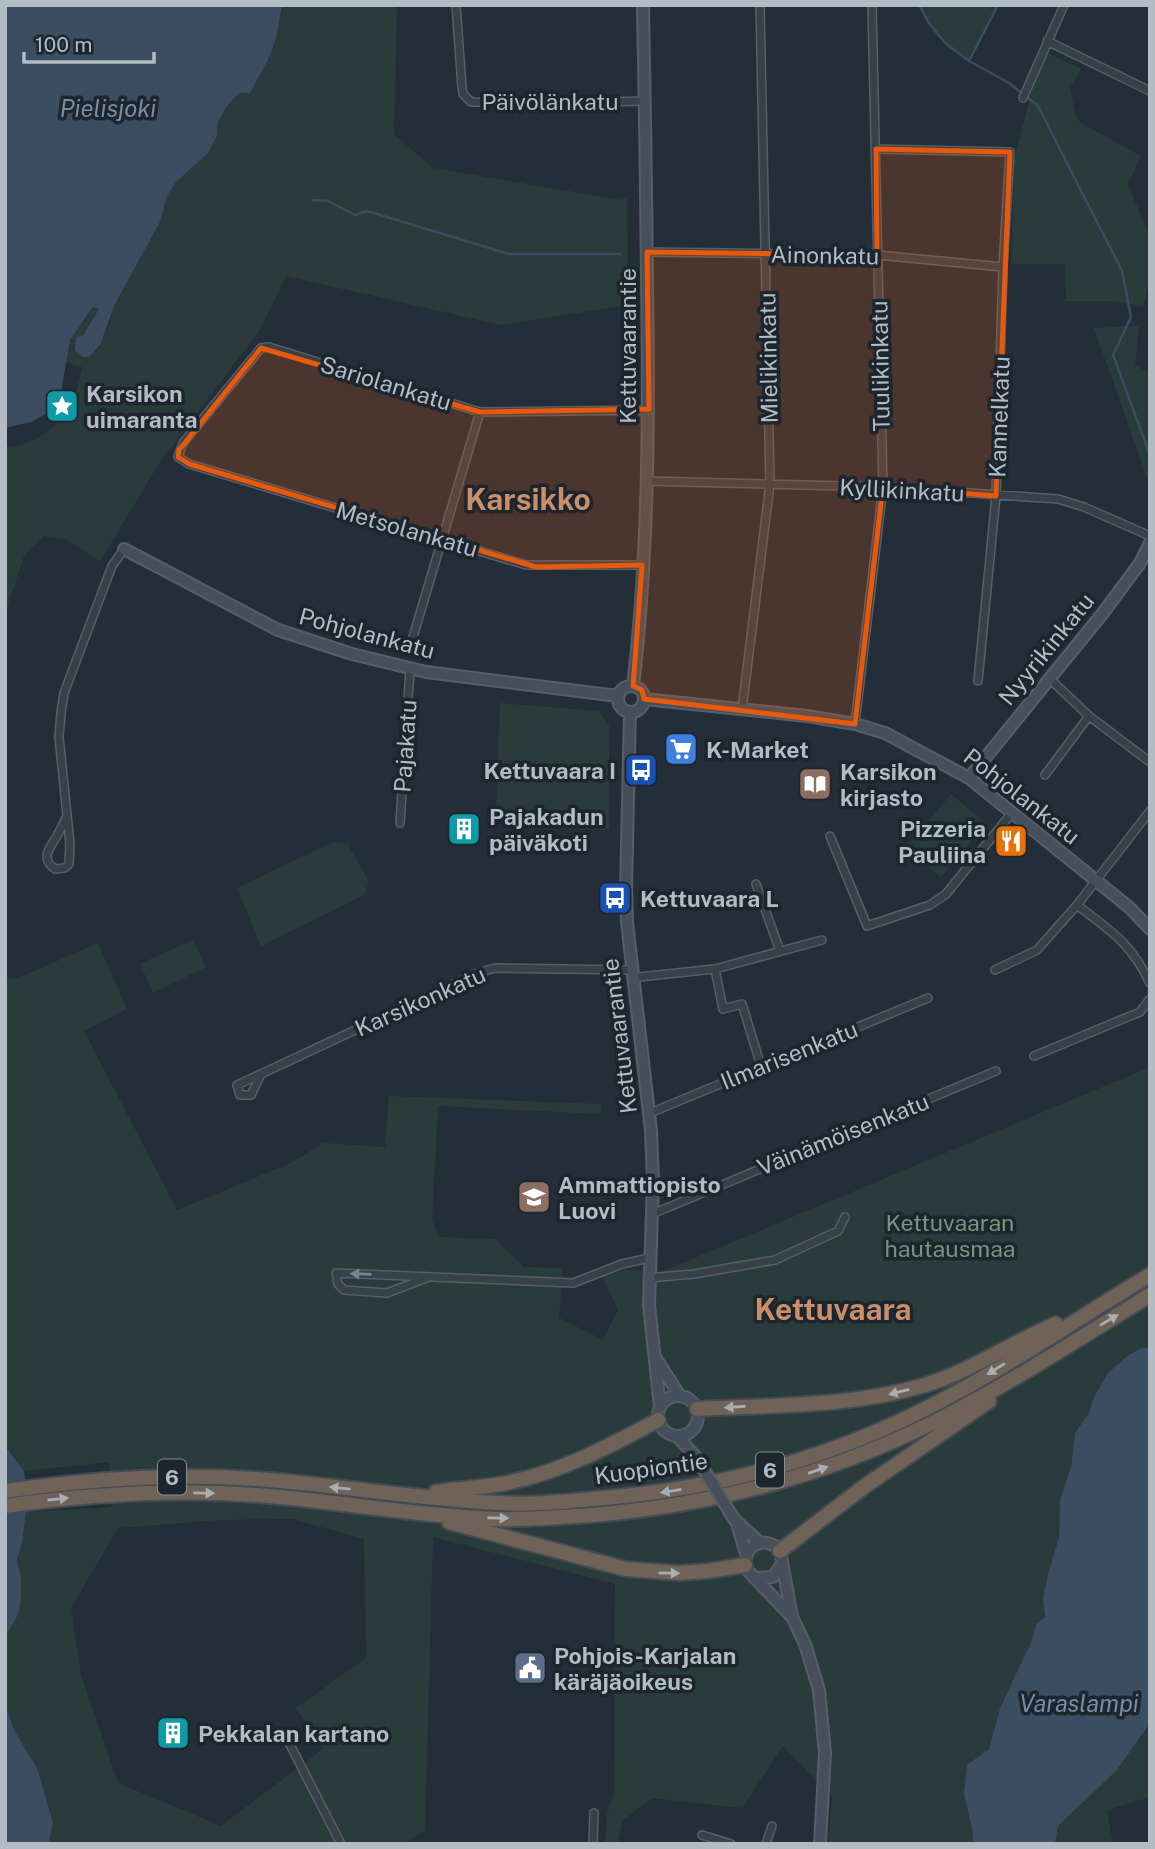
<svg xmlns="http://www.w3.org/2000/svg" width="1155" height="1849" font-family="'Public Sans',sans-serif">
<rect width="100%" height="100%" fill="#242e38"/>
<path fill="#293c3b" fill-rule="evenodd" d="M282,5H397L394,134L433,168L622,200L627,196L628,305L501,325L286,276L260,330L160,462L100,561L65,539L43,536L24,556L5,614V445C16,448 21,445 31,441C62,429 77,399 82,367L65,362L73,333L85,320L93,307L100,308L82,335L76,337L96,351L109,325L115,304L160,222L167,196L176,182L208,153L217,136L218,122L227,106L239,93H250L268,60L276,39Z
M919,5H998L969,61C947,46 931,29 919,5Z
M1047,53L1081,69L1070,88L1076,117L1081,123L1141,156L1128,184L1150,238V279L1143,307L1114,301H1066L1065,264H1011L1014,160L1035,78Z
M1139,326L1135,365L1150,373V486L1094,328Z
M500,703L599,711L609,725V829L537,828L496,812Z
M951,794L986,823L941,877L906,848Z
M333,842L348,844L369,882L364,895L261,946L237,888Z
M193,940L206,967L153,993L140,964Z
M98,943L127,1009L84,1031L177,1210L291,1163L323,1143L385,1147L389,1096L601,1104V1114L438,1106L432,1220L439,1237L495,1239L524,1267L563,1268L559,1318L603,1340L618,1310L601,1274L632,1269L659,1273L1150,1067V1347L1140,1348L1127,1356L1107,1374L1093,1399L1089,1413L1075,1433L1071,1467L1060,1500L1059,1538L1043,1599L1045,1617L1036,1624L1032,1640L1000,1708L989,1749L973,1832V1844H828L832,1797L783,1746L742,1808L652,1798L623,1820L617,1844H605L607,1814L614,1795L615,1584L433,1537L425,1831L403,1844H49L53,1822L37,1768L14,1730L5,1704V1643L6,1635L18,1615L21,1578L17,1560L22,1543L26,1512L112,1507L109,1462L24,1471L5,1446V978L16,979ZM292,1519L364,1539L366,1658L296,1708L323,1749L221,1826L118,1783L81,1675L71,1608L118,1528L221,1520Z
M1150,1723V1797L1107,1810L1113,1844H1055L1058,1826L1117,1770Z"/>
<path fill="#3b4d60" d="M5,5H282L276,39L268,60L250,93H239L227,106L218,122L217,136L208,153L176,182L167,196L160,222L115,304L100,345L89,357H82L75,350L76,337L83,335L99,309L93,307L70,340L60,397L51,411L31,422L5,428Z
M1150,1347V1723L1117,1770L1058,1826L1055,1844H973V1832L964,1794L967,1765L989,1749L1000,1708L1032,1640L1036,1624L1045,1617L1043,1599L1048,1574L1059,1538L1060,1500L1071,1467L1075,1433L1089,1413L1093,1399L1107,1374L1127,1356L1141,1348Z
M5,1446L24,1471L26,1486V1512L22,1543L17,1560L21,1578V1600L18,1615L6,1635L5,1643Z
M5,1704L14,1730L37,1768L53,1822L49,1844H5Z"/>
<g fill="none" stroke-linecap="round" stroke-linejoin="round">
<path stroke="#3b4d60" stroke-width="2.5" d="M919,5L929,23L945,43L969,61L1009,83L1038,106L1122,271L1131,317L1113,355L1150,455
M969,61L998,5
M313,200L328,201L355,215L367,211L509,254H620"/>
<defs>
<path id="street" d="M456,5L462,87L463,94L471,102L559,103L645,101
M1047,41L1150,91
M1023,98L1064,5
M876,149L1010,152L1003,267L996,496L978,681
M647,252L877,255L1003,267
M647,481L883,487L1058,499L1084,507L1150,536
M642,565H526L189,464L178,457L183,443L261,348L269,347L480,412L649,410
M410,647L480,412
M1050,679L1089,716L1150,762
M742,709L770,484L760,5
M855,724L883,487L872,5
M1045,775L1089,716
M67,816C64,822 60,830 57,836C49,849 40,858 55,869L65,868L69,864L70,844L59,737L61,713L64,693L112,566L124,549
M400,823L410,669
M830,836L867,926L930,905L946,894L1011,814
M756,884L780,951
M1077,905C1111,931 1131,943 1150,983
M715,969L723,1009L742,1004L761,1066
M995,970L1037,950L1077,905L1150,811
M639,977L715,969L822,940
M1034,1056L1140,1012L1150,999
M261,1074L237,1085L240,1095H251L261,1074L475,974L495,968L631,970
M650,1113L928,998
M652,1214L996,1071
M429,1277L387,1293L344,1290L338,1284L336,1273L573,1283L622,1264L649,1258
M648,1278L694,1274L775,1260L838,1231L845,1217
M284,1733L341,1844
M702,1835L731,1844
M593,1844L594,1813
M766,1844L772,1826"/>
<path id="secondary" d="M124,549L278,630L352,654L426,672L618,696
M633,686C649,550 649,413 647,277C646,186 645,96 643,5
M618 699a13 13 0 1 1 26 0a13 13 0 1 1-26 0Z
M644,699L807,716L855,724L885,733L969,778L1130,908L1150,929
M630,712L626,889L627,922L651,1131L653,1181L649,1305L660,1407
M969,778L1103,613L1140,563L1150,543
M655,1357L680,1396
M658 1416a20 20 0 1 1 40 0a20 20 0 1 1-40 0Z
M677,1436L696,1457
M734,1519L759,1542
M737,1523L746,1554
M757,1578L773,1577L782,1564
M792,1617L780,1551C764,1532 738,1548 748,1571L792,1617L805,1644L819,1690L825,1753L820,1844"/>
<path id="highway" d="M697,1409C773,1405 852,1407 925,1385C971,1371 1012,1342 1056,1324
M5,1491C89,1479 173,1473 257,1479C337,1485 417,1499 497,1503C529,1505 561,1502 593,1499C712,1490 827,1460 933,1405C1008,1367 1078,1318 1150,1275
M436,1492C460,1489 484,1487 507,1483C561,1472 610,1446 658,1420
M5,1506C89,1494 172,1489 257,1495C337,1501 416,1516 496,1519C528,1520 560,1517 592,1515C713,1505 829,1475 938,1420C1011,1383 1080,1338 1150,1295
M449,1522L626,1569L678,1573L708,1571L745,1565
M780,1551L865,1486L989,1401"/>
</defs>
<use href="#street" stroke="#565e67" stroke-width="10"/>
<use href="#secondary" stroke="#565e67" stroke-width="14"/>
<use href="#highway" stroke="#434b54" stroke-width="18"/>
<use href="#street" stroke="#384049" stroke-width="7"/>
<use href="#secondary" stroke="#464f5b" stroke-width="10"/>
<use href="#highway" stroke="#6e6356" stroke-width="14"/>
<defs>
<path id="secondary-bridge" d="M696,1457L734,1519"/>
</defs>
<use href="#secondary-bridge" stroke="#565e67" stroke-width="14" stroke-linecap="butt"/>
<use href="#secondary-bridge" stroke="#464f5b" stroke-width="10"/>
</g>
<defs><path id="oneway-solid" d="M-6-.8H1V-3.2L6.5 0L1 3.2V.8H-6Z" transform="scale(1.75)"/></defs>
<use fill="#7c848d" href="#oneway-solid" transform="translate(361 1274) rotate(-178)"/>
<g fill="#a9aeb4">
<use href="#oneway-solid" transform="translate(1109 1320) rotate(-31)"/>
<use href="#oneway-solid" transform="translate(996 1369) rotate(148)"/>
<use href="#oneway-solid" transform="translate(899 1392) rotate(166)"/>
<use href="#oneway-solid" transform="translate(735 1407) rotate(176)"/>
<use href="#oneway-solid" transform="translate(818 1470) rotate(-19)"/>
<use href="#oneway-solid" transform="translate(340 1488) rotate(-174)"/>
<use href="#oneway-solid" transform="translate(671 1491) rotate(171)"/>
<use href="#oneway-solid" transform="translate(204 1493) rotate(1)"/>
<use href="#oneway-solid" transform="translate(58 1499) rotate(-6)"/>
<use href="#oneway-solid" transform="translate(498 1518) rotate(1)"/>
<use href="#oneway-solid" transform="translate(669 1573) rotate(1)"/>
</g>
<path fill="#e8590c" fill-opacity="0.2" stroke="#e8590c" stroke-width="5" stroke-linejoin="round" d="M876,149L1010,152L996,496L883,487L855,724L644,699L642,690L633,686L642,565L536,567L189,464L178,457L179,450L261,348L480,412L649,409L647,252L877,255Z"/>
<defs>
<symbol id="sight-square" viewBox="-11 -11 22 22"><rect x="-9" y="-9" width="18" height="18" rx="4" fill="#0f9aa8" stroke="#1d252e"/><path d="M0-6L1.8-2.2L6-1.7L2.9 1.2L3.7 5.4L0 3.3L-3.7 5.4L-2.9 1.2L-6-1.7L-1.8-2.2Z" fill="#fff"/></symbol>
<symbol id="supermarket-square" viewBox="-11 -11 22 22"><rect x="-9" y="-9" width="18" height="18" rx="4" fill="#3f7fe0" stroke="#1d252e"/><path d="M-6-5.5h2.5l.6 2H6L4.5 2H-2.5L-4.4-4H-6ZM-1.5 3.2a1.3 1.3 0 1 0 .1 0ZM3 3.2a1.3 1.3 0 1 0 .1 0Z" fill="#fff"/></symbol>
<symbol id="bus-square" viewBox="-11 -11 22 22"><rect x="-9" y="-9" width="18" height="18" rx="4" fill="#1a4fb4" stroke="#1d252e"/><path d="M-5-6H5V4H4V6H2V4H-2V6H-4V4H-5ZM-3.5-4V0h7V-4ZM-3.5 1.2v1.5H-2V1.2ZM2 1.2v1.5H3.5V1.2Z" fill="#fff"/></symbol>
<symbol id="library-square" viewBox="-11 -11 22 22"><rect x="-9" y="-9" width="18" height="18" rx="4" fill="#8d6e63" stroke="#1d252e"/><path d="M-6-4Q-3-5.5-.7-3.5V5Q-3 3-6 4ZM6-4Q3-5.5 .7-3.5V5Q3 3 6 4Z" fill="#fff"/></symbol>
<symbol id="building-square" viewBox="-11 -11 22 22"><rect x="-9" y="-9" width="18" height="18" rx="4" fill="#0f9aa8" stroke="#1d252e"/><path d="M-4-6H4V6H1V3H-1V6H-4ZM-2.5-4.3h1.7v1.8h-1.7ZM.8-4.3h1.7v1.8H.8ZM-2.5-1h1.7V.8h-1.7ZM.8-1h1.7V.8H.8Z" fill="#fff"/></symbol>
<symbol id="restaurant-square" viewBox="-11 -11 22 22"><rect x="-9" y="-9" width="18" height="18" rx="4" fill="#e8710a" stroke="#1d252e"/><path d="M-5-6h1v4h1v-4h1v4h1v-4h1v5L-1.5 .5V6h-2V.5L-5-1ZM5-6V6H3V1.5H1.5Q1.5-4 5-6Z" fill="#fff"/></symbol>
<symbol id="school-square" viewBox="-11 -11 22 22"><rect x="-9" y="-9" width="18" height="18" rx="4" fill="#8d6e63" stroke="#1d252e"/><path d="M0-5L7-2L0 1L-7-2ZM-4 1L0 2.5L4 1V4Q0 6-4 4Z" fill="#fff"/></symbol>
<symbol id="civic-square" viewBox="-11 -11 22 22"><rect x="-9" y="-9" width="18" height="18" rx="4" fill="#5c6f8a" stroke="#1d252e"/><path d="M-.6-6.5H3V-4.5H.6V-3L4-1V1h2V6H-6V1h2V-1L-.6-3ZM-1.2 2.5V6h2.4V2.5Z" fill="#fff"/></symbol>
</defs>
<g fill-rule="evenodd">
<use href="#sight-square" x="43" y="387" width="38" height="38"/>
<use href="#supermarket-square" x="662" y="730" width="38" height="38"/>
<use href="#bus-square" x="622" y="751" width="38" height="38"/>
<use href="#library-square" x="796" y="765" width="38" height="38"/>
<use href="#building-square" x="445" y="810" width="38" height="38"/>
<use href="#restaurant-square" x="992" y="822" width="38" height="38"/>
<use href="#bus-square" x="596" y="879" width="38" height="38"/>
<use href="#school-square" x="515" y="1178" width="38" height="38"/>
<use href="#civic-square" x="511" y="1649" width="38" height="38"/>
<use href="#building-square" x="154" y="1714" width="38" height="38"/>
</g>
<g text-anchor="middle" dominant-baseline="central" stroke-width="7" stroke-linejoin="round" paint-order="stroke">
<g fill="#1d252e" stroke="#868e98" stroke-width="2">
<rect x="756" y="1452.5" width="28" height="35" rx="5"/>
<rect x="158" y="1459.5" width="28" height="35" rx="5"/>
</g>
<g font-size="21" font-weight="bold" fill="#b3bbc5">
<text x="770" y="1470">6</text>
<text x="172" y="1477">6</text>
</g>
<g font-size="23" fill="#b3bbc5" stroke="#1d252e">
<text x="550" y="101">Päivölänkatu</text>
<text transform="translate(825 255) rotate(1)">Ainonkatu</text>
<text transform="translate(627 346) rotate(-90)">Kettuvaarantie</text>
<text transform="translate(768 358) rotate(-91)">Mielikinkatu</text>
<text transform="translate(880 366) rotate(-91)">Tuulikinkatu</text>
<text transform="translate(386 383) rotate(17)">Sariolankatu</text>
<text transform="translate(999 417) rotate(-88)">Kannelkatu</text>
<text transform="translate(902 490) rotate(3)">Kyllikinkatu</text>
<text transform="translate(407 529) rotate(16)">Metsolankatu</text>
<text transform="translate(367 633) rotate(15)">Pohjolankatu</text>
<text transform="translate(1046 649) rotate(-51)">Nyyrikinkatu</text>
<text transform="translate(405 746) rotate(-86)">Pajakatu</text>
<text transform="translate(1022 796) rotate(38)">Pohjolankatu</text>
<text transform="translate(420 1001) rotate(-24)">Karsikonkatu</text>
<text transform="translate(619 1036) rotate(-97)">Kettuvaarantie</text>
<text transform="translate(789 1055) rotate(-22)">Ilmarisenkatu</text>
<text transform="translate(843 1134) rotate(-22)">Väinämöisenkatu</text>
<text transform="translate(651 1468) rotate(-8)">Kuopiontie</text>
</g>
<g font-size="23" font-weight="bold" fill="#b3bbc5" stroke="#1d252e" text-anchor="start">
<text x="86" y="393">Karsikon<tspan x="86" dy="26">uimaranta</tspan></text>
<text x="706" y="749">K-Market</text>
<text x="616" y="770" text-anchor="end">Kettuvaara I</text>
<text x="840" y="771">Karsikon<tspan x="840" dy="26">kirjasto</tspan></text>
<text x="489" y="816">Pajakadun<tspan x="489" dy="26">päiväkoti</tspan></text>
<text x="986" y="828" text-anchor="end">Pizzeria<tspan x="986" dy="26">Pauliina</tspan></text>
<text x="640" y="898">Kettuvaara L</text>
<text x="558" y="1184">Ammattiopisto<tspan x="558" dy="26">Luovi</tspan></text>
<text x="554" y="1655">Pohjois-Karjalan<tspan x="554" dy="26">käräjäoikeus</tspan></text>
<text x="198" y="1733">Pekkalan kartano</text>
</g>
<g font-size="23" fill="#73987b" stroke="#1d252e">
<text x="950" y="1222">Kettuvaaran<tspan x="950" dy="26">hautausmaa</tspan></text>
</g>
<g font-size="24" font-style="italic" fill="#768da5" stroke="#1d252e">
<text x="108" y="108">Pielisjoki</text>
<text x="1079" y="1703">Varaslampi</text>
</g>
<g font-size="30" font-weight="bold" fill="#c98f6a" stroke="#1d252e">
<text x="528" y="499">Karsikko</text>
<text x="833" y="1309">Kettuvaara</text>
</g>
</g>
<rect width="1155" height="1849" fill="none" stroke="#b3bbc5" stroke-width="14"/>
<path d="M24 52v10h130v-10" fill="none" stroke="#b3bbc5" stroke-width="3.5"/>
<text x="35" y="52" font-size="21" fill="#b3bbc5" stroke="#1d252e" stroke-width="5" paint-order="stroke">100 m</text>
</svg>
